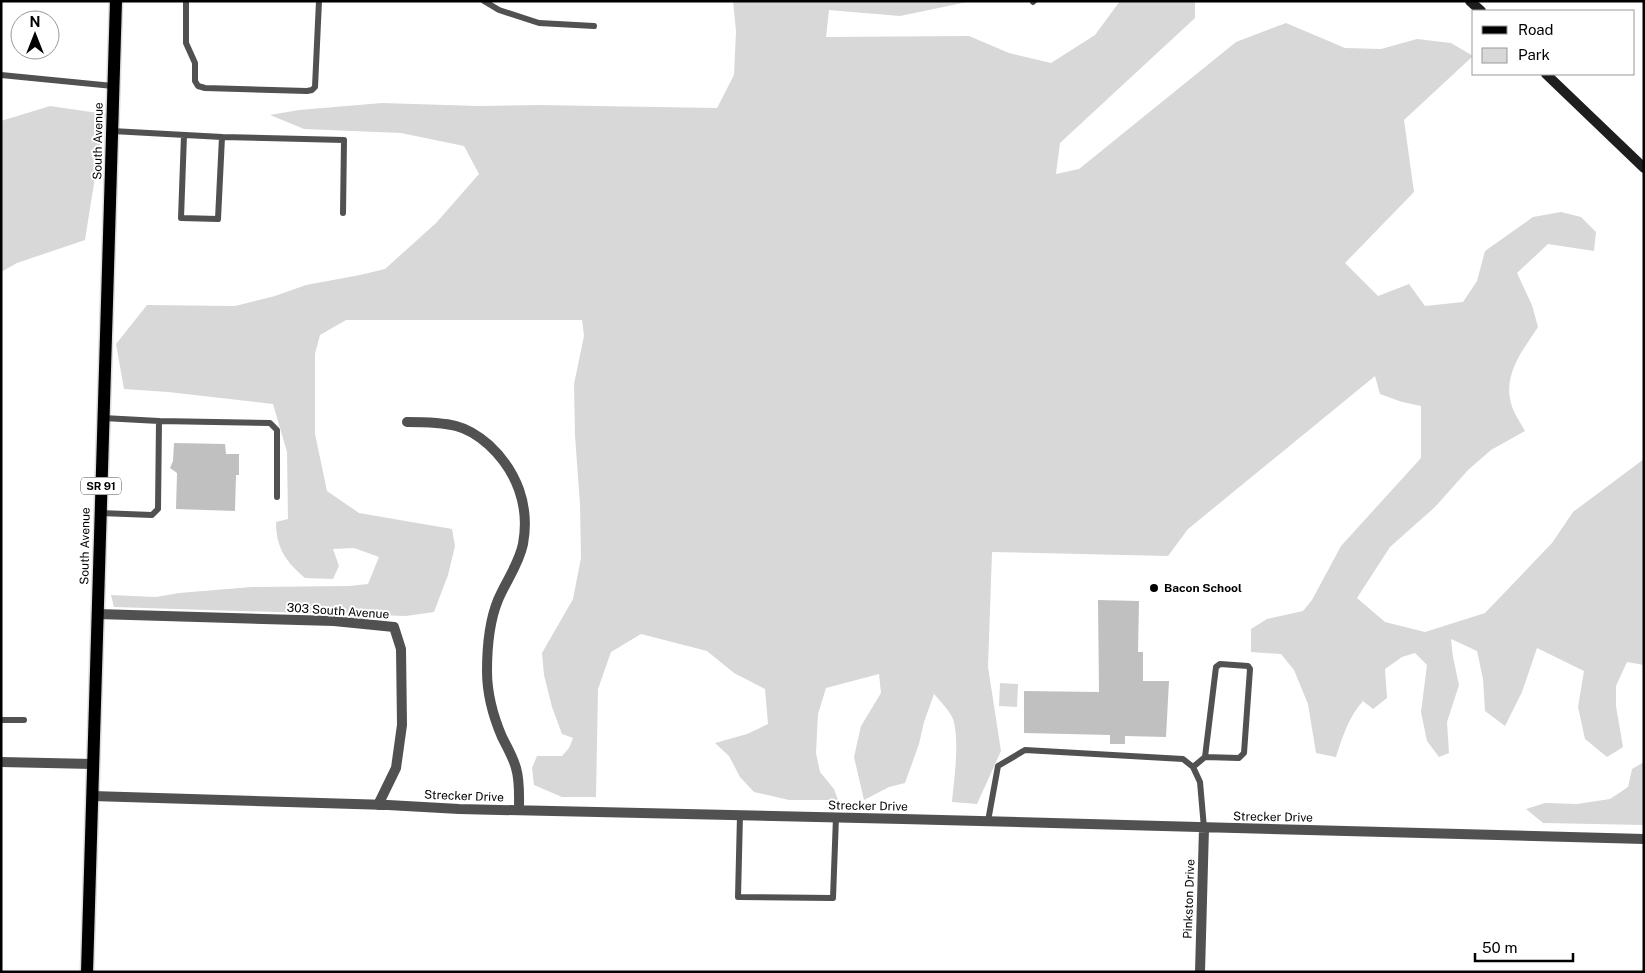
<svg xmlns="http://www.w3.org/2000/svg" width="1645" height="973" font-family="'Public Sans',sans-serif">
<rect width="100%" height="100%" fill="#fff"/>
<path fill="#d8d8d8" d="M733,1H972L900,16L829,10L826,37L969,36L1009,53L1051,63L1095,35L1120,1H1195V18L1060,143L1056,174L1079,169L1236,42L1286,23L1345,48L1381,49L1417,39L1451,43L1473,56L1404,120L1414,192L1345,263L1378,296L1409,284L1425,306L1463,302L1477,281L1485,251L1533,217L1561,212L1581,217L1596,232L1594,251L1548,244L1517,273L1532,305L1538,327C1523,350 1503,374 1511,403C1513,412 1520,422 1525,431L1491,450L1468,470L1435,507L1390,547L1357,598L1385,622L1425,632L1485,613L1552,543L1573,512L1644,459V665L1627,662L1616,686V706L1623,747L1607,757L1585,739L1578,707L1584,671L1537,648L1522,692L1505,726L1485,711L1483,679L1477,651L1451,639L1453,657L1459,685L1447,722L1449,753L1439,757L1427,741L1421,712L1427,665L1415,653L1402,657L1385,669L1387,698L1373,709L1363,701C1349,716 1342,738 1336,757L1316,753L1308,704L1294,670L1281,654L1251,652V629L1267,619L1303,611L1312,600L1341,546L1421,458V406L1402,402L1380,394L1375,376L1188,529L1168,556L992,552L988,667L1001,751L977,804L952,802C954,780 960,740 953,719C950,711 940,701 934,694L924,722L919,744L905,783L889,787L864,800L854,757L861,726L881,693L879,674L826,688L818,714L816,753L820,772L834,789L838,800H789L754,792L740,777L729,756L715,743L747,734L768,724L765,689L734,673L707,651L641,634L611,652L598,689L596,797H562L534,785L532,768L537,756H562L569,748L573,738L562,734L552,707L544,675L542,653L573,599L581,558L580,504L575,436L574,384L584,336L582,320H346L320,335L315,354V434L327,491L359,513L452,529L455,546L448,575L434,612L406,616L114,607L111,595L156,597L179,593L252,587L349,586L368,584L379,557L354,548L333,549L339,566L333,579L305,578C286,562 276,548 276,522L288,519L287,452L273,404L168,392L124,389L116,344L147,305L235,306L275,296L306,285L360,275L385,269L436,223L479,174L464,146L401,133L304,129L270,115L299,110L382,103L478,106L537,105L717,108L734,75L736,31Z
M50,106L105,114L85,240L17,263L1,272V121Z
M1000,683L1018,684L1017,707L999,706Z
M1644,762V825L1543,823L1526,809L1545,803L1577,804L1610,799L1628,787L1632,769Z"/>
<path fill="#c0c0c0" d="M174,443L225,444L226,454H239V475H236L235,511L176,509L177,473L170,468L173,461Z
M1098,600L1139,601L1138,652H1143V681H1169L1166,737L1125,736V744H1110V735L1024,733V691L1099,692Z"/>
<g fill="none" stroke-linecap="round" stroke-linejoin="round">
<defs>
<path id="primary" d="M87,972L116,1"/>
</defs>
<use href="#primary" stroke="#dbdbdb" stroke-width="15"/>
<path stroke="#515151" stroke-width="6" d="M186,1V43L195,63V81L198,86L205,88L307,91L312,90L315,87L319,1
M484,1L499,10L539,23L594,26
M1033,2L1034,1
M1,75L113,86
M112,131L222,137L218,219L181,218L184,135
M222,137L344,140L343,213
M159,421L270,423L277,430V497
M100,513L152,515L158,509L159,421L103,418
M1,720H24
M1193,767L1205,757L1216,667L1220,664L1248,666L1250,669L1244,753L1239,758L1205,757
M740,815L738,897L833,898L836,817
M988,821L998,766L1025,750L1183,759L1193,767L1200,782L1204,828"/>
<path stroke="#515151" stroke-width="10" d="M407,422C423,422 441,422 456,426C468,429 480,437 489,445C517,471 530,506 523,544C519,564 506,581 498,600C489,622 487,647 487,671C487,693 493,716 502,737C507,747 513,757 516,768C520,781 519,796 519,810
M97,614L334,621L394,627L401,649L402,725L396,768L378,805
M1,762L93,764
M92,796L388,805L459,809L903,819L1644,839
M1200,972L1204,828"/>
<path stroke="#1e1e1e" stroke-width="10" d="M1470,1L1481,11
M1546,74L1644,168"/>
<use href="#primary" stroke="#000" stroke-width="12"/>
</g>
<circle fill="#000" stroke="#fff" stroke-width="2" cx="1154" cy="588" r="5"/>
<g text-anchor="middle" dominant-baseline="central" stroke-width="4" stroke-linejoin="round" paint-order="stroke">
<rect fill="#fff" stroke="#4c4c4c" stroke-width="1" x="81" y="477.5" width="40" height="17" rx="4"/>
<g font-size="11" font-weight="bold" fill="#000">
<text x="101" y="486">SR 91</text>
</g>
<g font-size="12" fill="#000" stroke="#fff">
<text transform="translate(98 141) rotate(-89)">South Avenue</text>
<text transform="translate(85 546) rotate(-89)">South Avenue</text>
<text transform="translate(338 611) rotate(4)">303 South Avenue</text>
<text transform="translate(464 796) rotate(2)">Strecker Drive</text>
<text transform="translate(868 806) rotate(1)">Strecker Drive</text>
<text transform="translate(1273 817) rotate(1)">Strecker Drive</text>
<text transform="translate(1189 899) rotate(-88)">Pinkston Drive</text>
</g>
<g font-size="12" font-weight="bold" fill="#000" stroke="#fff" text-anchor="start">
<text x="1164" y="588">Bacon School</text>
</g>
</g>
<rect width="1645" height="973" fill="none" stroke="#000000" stroke-width="5"/>
<rect x="1472" y="10" width="162" height="65" fill="#ffffff" stroke="#999999"/>
<rect x="1482" y="26" width="25" height="8" fill="#000000" stroke="#999999"/>
<text x="1518" y="35" font-size="15" fill="#000000">Road</text>
<rect x="1482" y="48" width="25" height="15" fill="#d8d8d8" stroke="#999999"/>
<text x="1518" y="60" font-size="15" fill="#000000">Park</text>
<g transform="translate(35 35)"><circle r="24" fill="#ffffff" stroke="#999999"/>
<path d="M0-4L9 19L0 12L-9 19Z" fill="#000000"/>
<text y="-8" font-size="14" font-weight="bold" text-anchor="middle" fill="#000000">N</text>
</g>
<path d="M1475 953v8h98v-8" fill="none" stroke="#000000" stroke-width="2.5"/>
<text x="1482" y="953" font-size="15" fill="#000000" stroke="#ffffff" stroke-width="4" paint-order="stroke">50 m</text>
</svg>
